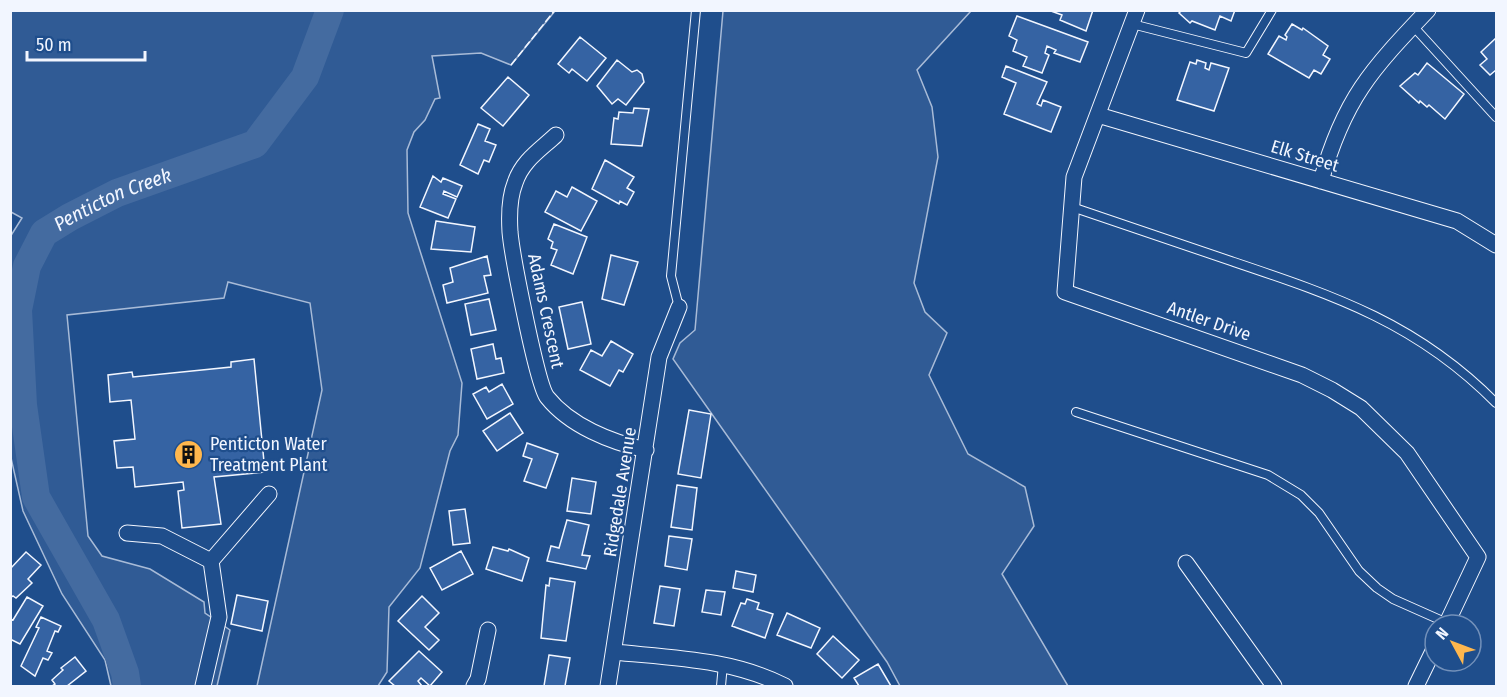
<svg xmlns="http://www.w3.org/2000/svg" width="1507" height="697" font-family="'Fira Sans Condensed',sans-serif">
<rect width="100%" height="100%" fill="#1f4e8c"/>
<path fill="#305b95" stroke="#a8bbd7" stroke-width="1.5" d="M11,11H555L511,65L481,53L432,56L440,98L435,99L425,120L414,132L407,150L408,213L462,383L458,435L450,451L420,568L389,607L387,672L378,686H257L322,390L310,303L228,282L224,298L67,315L88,536L102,556L150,569L204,602L205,613L230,630L217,686H111L105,660L62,594L23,511L11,458L10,237L22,218L11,212Z
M723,11H971L917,70L932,107L938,157L914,283L925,312L947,333L929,375L968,454L1025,487L1034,526L1002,574L1068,686H900L887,662L673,359L680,343L695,330Z"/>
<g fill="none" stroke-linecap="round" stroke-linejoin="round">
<path stroke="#446ba0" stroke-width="28" id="s1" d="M127,686L125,673L106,620L36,497L23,405L18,310L27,266L44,233L70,217L117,193L255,144L305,77L330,10"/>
</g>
<path fill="#3563a3" stroke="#f2f6ff" stroke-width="1.5" d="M1093,10L1086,31L1060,20L1062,15L1051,11Z
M1182,10H1235L1231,21L1220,16L1215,30L1192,21L1190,23L1179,13Z
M1017,16L1088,42L1080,62L1054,53L1056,50L1047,46L1045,53L1049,55L1042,73L1023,66L1027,57L1013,51L1017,40L1009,36Z
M1292,24L1302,30L1303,28L1328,46L1323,55L1330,59L1321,74L1314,70L1309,78L1268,54L1279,36L1286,40L1287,37L1285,35Z
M580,37L606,58L587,81L572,69L569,73L558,64Z
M1496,38V70L1490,75L1480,65L1487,59L1481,52Z
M617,60L632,72L637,70L642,74L644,82L626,105L618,99L612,104L597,86Z
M1197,60L1206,63L1205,68L1209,70L1211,63L1229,68L1214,111L1177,100L1190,62L1196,64Z
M1427,63L1464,94L1445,119L1429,105L1427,107L1420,101L1419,103L1400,86L1415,73L1418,75Z
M1006,66L1047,82L1037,104L1041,106L1043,100L1061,107L1051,132L1004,114L1016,83L1002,77Z
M508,77L529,95L503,126L481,108Z
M634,108L649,109L642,146L611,144L614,118L618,119L619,112L633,113Z
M478,124L490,129L485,141L496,145L489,162L484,160L478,174L460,165Z
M605,160L634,177L627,188L634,192L627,205L620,201L619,204L592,189Z
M433,176L441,182L443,178L462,186L457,197L444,191L443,194L456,199L448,218L420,207Z
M572,187L597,201L581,231L545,212L556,191L567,197Z
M436,221L475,227L471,252L431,249Z
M554,224L587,237L573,274L551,265L557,250L551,248L553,242L548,239Z
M611,255L638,262L624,305L602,299Z
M487,256L491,275L484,276L488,293L447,303L443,285L453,282L450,268Z
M489,299L496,330L471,335L465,304Z
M582,302L591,344L568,349L559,307Z
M611,341L633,354L623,372L619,370L610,386L580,370L591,350L602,356Z
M493,344L496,359L501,358L504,373L477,379L471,349Z
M254,359L265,472L214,477L221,524L182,528L178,491L184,490L183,482L135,487L133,467L117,468L114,441L135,439L131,400L110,402L108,375L132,372L133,377L231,367V362Z
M502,384L513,404L487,419L473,394L486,387L489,392Z
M689,410L711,414L701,478L678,474Z
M510,413L523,433L497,451L483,431Z
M527,443L558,454L546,488L524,481L532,459L523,456Z
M572,478L596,482L591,514L567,511Z
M677,485L697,488L692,530L671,527Z
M465,509L470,543L453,545L449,511Z
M567,520L589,525L582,555L590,556L586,569L547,561L551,546L559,548Z
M669,536L692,539L687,570L665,566Z
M493,547L508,551L509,549L529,558L522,581L486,569Z
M461,551L473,574L442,590L430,568Z
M26,552L41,565L28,579L32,583L16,598L13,596L10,598V569Z
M736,571L756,575L753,592L733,588Z
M550,578L575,582L566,641L541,638L546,585L549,586Z
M660,586L680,589L674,626L654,623Z
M706,590L725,592L721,615L702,612Z
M237,595L268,601L262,631L231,624Z
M422,596L439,613L425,627L439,640L429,650L398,621Z
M27,597L43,606L20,644L12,640L10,642V619L13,620Z
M747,599L759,603L757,609L773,614L765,638L732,626L741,603L745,604Z
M787,613L820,628L811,648L777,635Z
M41,617L61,626L58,632L55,631L47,651L52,653L48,660L43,658L35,676L21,666L39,628L36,627Z
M833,636L859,660L842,678L817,654Z
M419,651L442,672L430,686L421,678L418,681L422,686H395L389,681Z
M549,655L570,658L565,686H544Z
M75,657L86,671L67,686H52L55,684L52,680L63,670L61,668Z
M878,664L891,686H859L854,678Z"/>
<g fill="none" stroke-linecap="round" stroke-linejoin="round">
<defs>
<path id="lane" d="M1132,24L1246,53L1272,10
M1413,26L1496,117
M1072,207C1125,225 1178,243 1231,261C1335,296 1417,323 1496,403
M679,307L671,276L696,10
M1076,412L1268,475L1301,495L1319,513L1359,571L1377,588L1393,599L1447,623
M721,686L723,664"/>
<path id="street" d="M1137,10L1074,177L1065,292L1302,375L1332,390L1361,408L1407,453L1478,557L1446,625
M1098,115L1457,221L1496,245
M556,135C540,150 522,161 515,183C509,198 509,216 510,232C512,255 537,384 547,397C570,426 611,442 646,450
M1321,181C1344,99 1371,70 1428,10
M127,533L162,536L211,561L219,617L203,686
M211,561L269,494
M1186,563L1274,686
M614,652C673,658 732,659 785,686
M474,686L478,679L488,630
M608,686L659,357L679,307
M1416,686L1435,647"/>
</defs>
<use href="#lane" stroke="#f2f6ff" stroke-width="10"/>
<use href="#street" stroke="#f2f6ff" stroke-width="17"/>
<use href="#lane" stroke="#1f4e8c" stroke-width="8"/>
<use href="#street" stroke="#1f4e8c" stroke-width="15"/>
<path stroke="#f2f6ff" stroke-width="1.5" stroke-dasharray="8 3" stroke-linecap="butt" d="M511,65L555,10"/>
</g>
<defs>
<symbol id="building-disc" viewBox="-11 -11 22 22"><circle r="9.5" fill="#ffb74d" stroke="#1f4e8c"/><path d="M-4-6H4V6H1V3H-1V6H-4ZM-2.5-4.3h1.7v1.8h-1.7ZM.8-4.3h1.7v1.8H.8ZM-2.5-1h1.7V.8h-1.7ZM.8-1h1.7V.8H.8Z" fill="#111"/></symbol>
</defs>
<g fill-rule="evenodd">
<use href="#building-disc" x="172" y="438" width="33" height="33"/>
</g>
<g text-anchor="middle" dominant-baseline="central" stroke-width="4.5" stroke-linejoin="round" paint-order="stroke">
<g font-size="18" fill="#f2f6ff" stroke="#1f4e8c">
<text transform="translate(1305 156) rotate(17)">Elk Street</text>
<text transform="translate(546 311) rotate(78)">Adams Crescent</text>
<text transform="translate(1209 321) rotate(19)">Antler Drive</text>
<text transform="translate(620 492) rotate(-81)">Ridgedale Avenue</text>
</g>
<g font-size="18" fill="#f2f6ff" stroke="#1f4e8c" text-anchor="start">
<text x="210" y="444">Penticton Water<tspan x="210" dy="21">Treatment Plant</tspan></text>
</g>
<g font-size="20" font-style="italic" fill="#f2f6ff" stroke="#1f4e8c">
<text stroke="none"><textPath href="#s1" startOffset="558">Penticton Creek</textPath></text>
</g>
</g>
<rect width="1507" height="697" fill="none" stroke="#f2f6ff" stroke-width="24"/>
<g transform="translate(1453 643) rotate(311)"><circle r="28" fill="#1f4e8c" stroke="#7391ba" stroke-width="1.5"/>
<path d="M0-4.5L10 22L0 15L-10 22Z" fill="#ffb74d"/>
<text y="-9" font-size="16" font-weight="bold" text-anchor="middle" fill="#f2f6ff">N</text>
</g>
<path d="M27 51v9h118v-9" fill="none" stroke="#f2f6ff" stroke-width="3"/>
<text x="36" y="51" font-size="18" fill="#f2f6ff" stroke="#1f4e8c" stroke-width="4.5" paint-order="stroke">50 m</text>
</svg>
